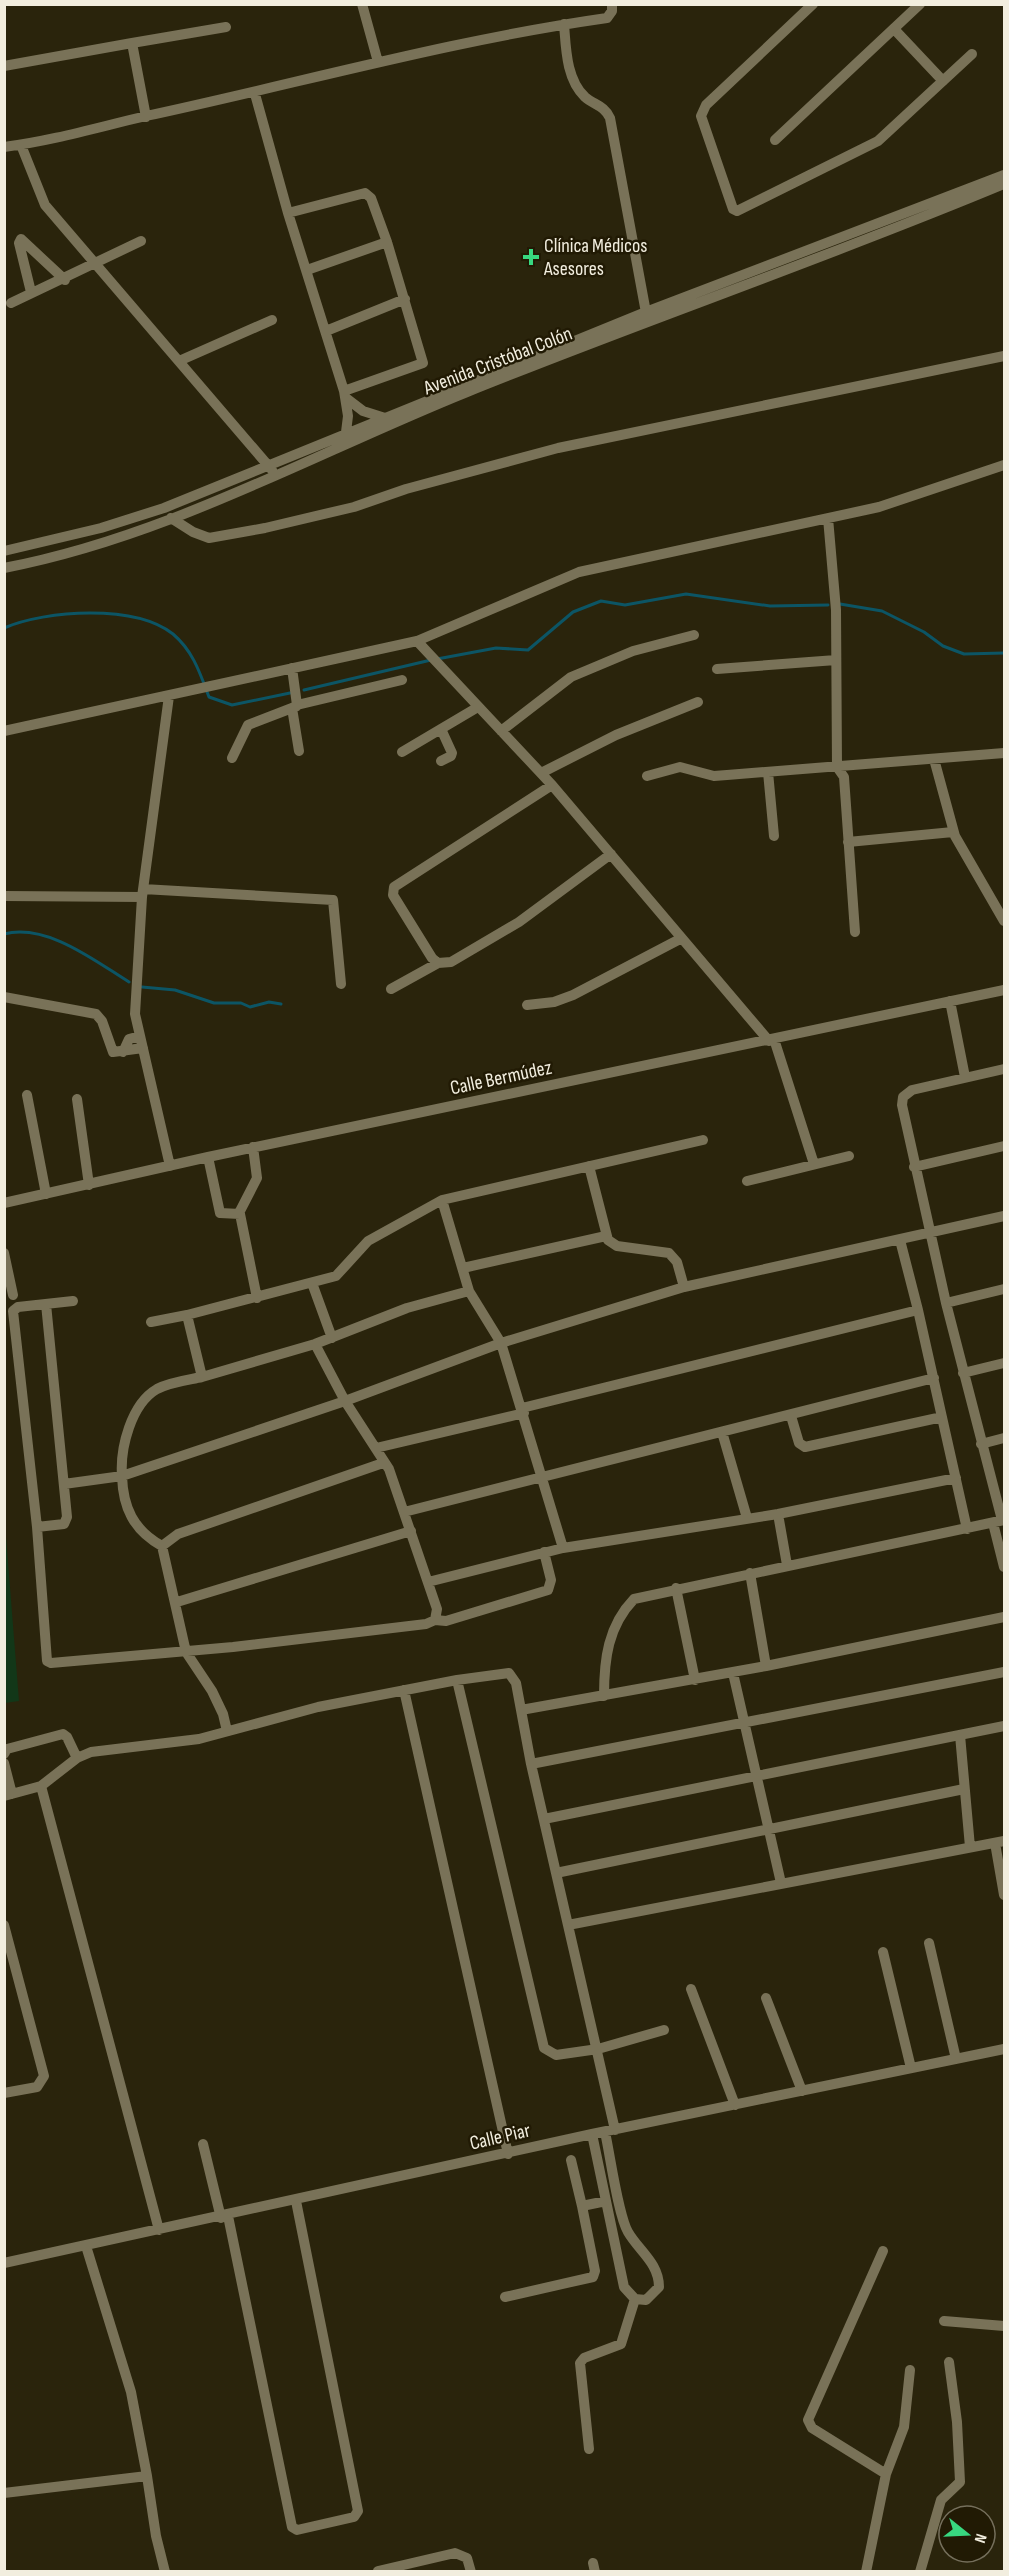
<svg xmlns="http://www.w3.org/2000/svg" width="1009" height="2576" font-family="'Sofia Sans Condensed',sans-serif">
<rect width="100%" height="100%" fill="#2a240c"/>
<path fill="#123718" d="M5,1524L19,1701L5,1703H4Z"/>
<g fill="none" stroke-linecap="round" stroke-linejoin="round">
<path stroke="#0c5565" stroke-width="3" d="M840,604L882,611L924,632L943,646L964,654L1004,653
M4,628C46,610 135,604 173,634C193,651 200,673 209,697L232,705L290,693
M437,659L496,648L528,650L573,612L601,601L625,605L686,594L770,606L828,605
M304,690L431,660
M4,934C47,923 95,961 129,982
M142,987L175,990L214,1003H241L250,1007L269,1002L281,1004"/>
<path stroke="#797258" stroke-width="10" d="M362,4L378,62
M813,4L706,105L701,116L733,209L737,211L878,141L972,54
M564,24C566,48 566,79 585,97C594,105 604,105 610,118L647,318
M894,29L943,81
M132,43L226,27
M4,66L132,43L146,117
M255,94L288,213L344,391L348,416L346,432
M775,140L920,4
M21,145L45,205L272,470
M4,147C52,141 99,127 146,116C300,83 452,40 607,18L612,11V4
M288,213L365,193L371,198L387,242L423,363L344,391
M307,270L387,242
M31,292L19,243L21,239L65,280
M11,303L141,241
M326,331L405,299
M179,361L272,320
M346,398L363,411L385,418
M171,518L193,532L209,538L265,528L354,507L406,489L558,448L1004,356
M828,518L836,610L837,767L844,777L855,932
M4,551L101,528L164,508L646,312L1004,175
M4,568C167,537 315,453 467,392C645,320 827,258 1004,184
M417,641L552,785L769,1041
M292,668L297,705L402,680
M717,669L836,660
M169,696L142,897L135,1014L170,1166
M297,706L292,708L299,751
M441,729L452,753L451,756L441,761
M4,731L417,641L579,572L879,507L1004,465
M501,731L571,677L633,651L694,635
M402,752L478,707
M232,758L248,725L292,708
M934,759L955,836L1004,921
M768,772L774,836
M541,773L616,735L698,702
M647,776L680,767L714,776L727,775L1004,753
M552,785L394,887L393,895L432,958L438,963L451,962L519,922L611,854
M848,842L953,832
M143,889L333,900L341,984
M4,896L142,897
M391,989L438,963
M4,997L96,1014L102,1021L113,1052L143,1048
M950,1001L965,1077
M527,1005L554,1002L573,995L680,939
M774,1039L814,1164
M123,1052L129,1039L140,1036
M27,1095L46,1194
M77,1099L89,1185
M208,1157L220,1213L240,1214L257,1298
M589,1166L608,1240L617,1246L669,1253L677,1262L684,1287
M914,1167L1004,1146
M747,1181L849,1156
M442,1200L469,1291L501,1343L563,1548
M4,1203L208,1157L1004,990
M239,1213L257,1178L253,1147
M900,1240L918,1310L967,1529
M4,1253L13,1295
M463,1268L606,1236
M312,1283L332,1338
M73,1301L18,1307L13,1311L37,1527L47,1661L51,1663L233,1647L426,1624L435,1620L437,1609L389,1469L345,1401L315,1344
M946,1303L1004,1289
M151,1322L187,1315
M963,1373L1004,1363
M202,1377L315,1344L407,1308L469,1291
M522,1408L918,1310
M791,1416L799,1443L805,1447L942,1417
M722,1432L747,1518
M981,1444L1004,1438
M376,1448L524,1413
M64,1484L122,1476C120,1448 131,1404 157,1389C170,1382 188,1380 202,1377L187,1315L336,1276L368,1241L442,1200L703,1140
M404,1512L934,1378
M778,1514L787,1565
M1002,1520L946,1303L902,1105L903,1097L912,1090L1004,1069
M993,1523L1004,1567
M37,1527L64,1524L67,1517L46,1304
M162,1546L178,1534L383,1463
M750,1573L766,1666
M428,1582L563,1548L778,1514L956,1478
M676,1588L695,1680
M177,1602L411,1531
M435,1620L446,1621L548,1590L551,1580L544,1552
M733,1673L781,1883
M457,1680L544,2048L556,2055L598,2049L664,2030
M404,1690L508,2154
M604,1696C604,1659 608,1626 634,1599L1004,1520
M521,1710L766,1666L1004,1617
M227,1731L223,1714L212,1691L186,1652L162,1546C133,1530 123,1507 122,1476L345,1401L501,1343L684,1287L1004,1216
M960,1735L970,1847
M4,1754L7,1749L63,1734L67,1737L77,1758
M4,1763L12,1794
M531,1764L1004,1672
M41,1786L159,2230
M4,1796L41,1786L77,1758L91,1752L199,1739L318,1707L457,1680L509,1673L516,1683L531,1764L615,2130
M544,1819L1004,1726
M995,1843L1004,1895
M556,1873L964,1789
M4,1925L44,2076L37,2087L4,2093
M568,1925L1004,1841
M929,1943L956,2059
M883,1952L911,2068
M691,1989L735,2105
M766,1998L802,2091
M592,2134L624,2287L635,2299L646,2300L659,2287C659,2263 639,2251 628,2232C618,2215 610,2154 605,2132
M203,2144L221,2218
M571,2160L582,2206L606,2201
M228,2216L292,2527L297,2530L354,2517L358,2511L296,2201
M883,2251L808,2420L812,2428L886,2474
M4,2263L592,2134L1004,2049
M505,2297L593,2277L595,2271L582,2206
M944,2321L1004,2326
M589,2449L580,2363L584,2358L621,2344L635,2299
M147,2476L156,2536L165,2572
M4,2493L147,2476L131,2392L86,2246
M593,2563L595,2572
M378,2571L455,2553L467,2558L471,2572
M866,2572L886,2474L904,2427L910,2370
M920,2572L941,2500L960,2482L957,2422L949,2362"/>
</g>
<path fill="#38d880" stroke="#211a04" stroke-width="2" d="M528 248h6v6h6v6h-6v6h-6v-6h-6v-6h6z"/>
<g text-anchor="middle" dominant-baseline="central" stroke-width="5" stroke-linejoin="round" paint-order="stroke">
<g font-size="20" fill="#f2eedf" stroke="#211a04" text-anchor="start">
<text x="544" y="246">Clínica Médicos<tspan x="544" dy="23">Asesores</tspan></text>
</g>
<g font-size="20" fill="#f2eedf" stroke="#211a04">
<text transform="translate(498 361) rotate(-21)">Avenida Cristóbal Colón</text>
<text transform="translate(501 1078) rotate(-12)">Calle Bermúdez</text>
<text transform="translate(500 2137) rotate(-13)">Calle Piar</text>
</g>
</g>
<rect width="1009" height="2576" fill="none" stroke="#f2eedf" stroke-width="12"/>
<g transform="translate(967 2534) rotate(108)"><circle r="28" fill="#211a04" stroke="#756f5c" stroke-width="1.5"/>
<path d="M0-4.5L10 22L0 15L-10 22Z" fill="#38d880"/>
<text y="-9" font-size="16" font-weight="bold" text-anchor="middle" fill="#f2eedf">N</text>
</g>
</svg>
